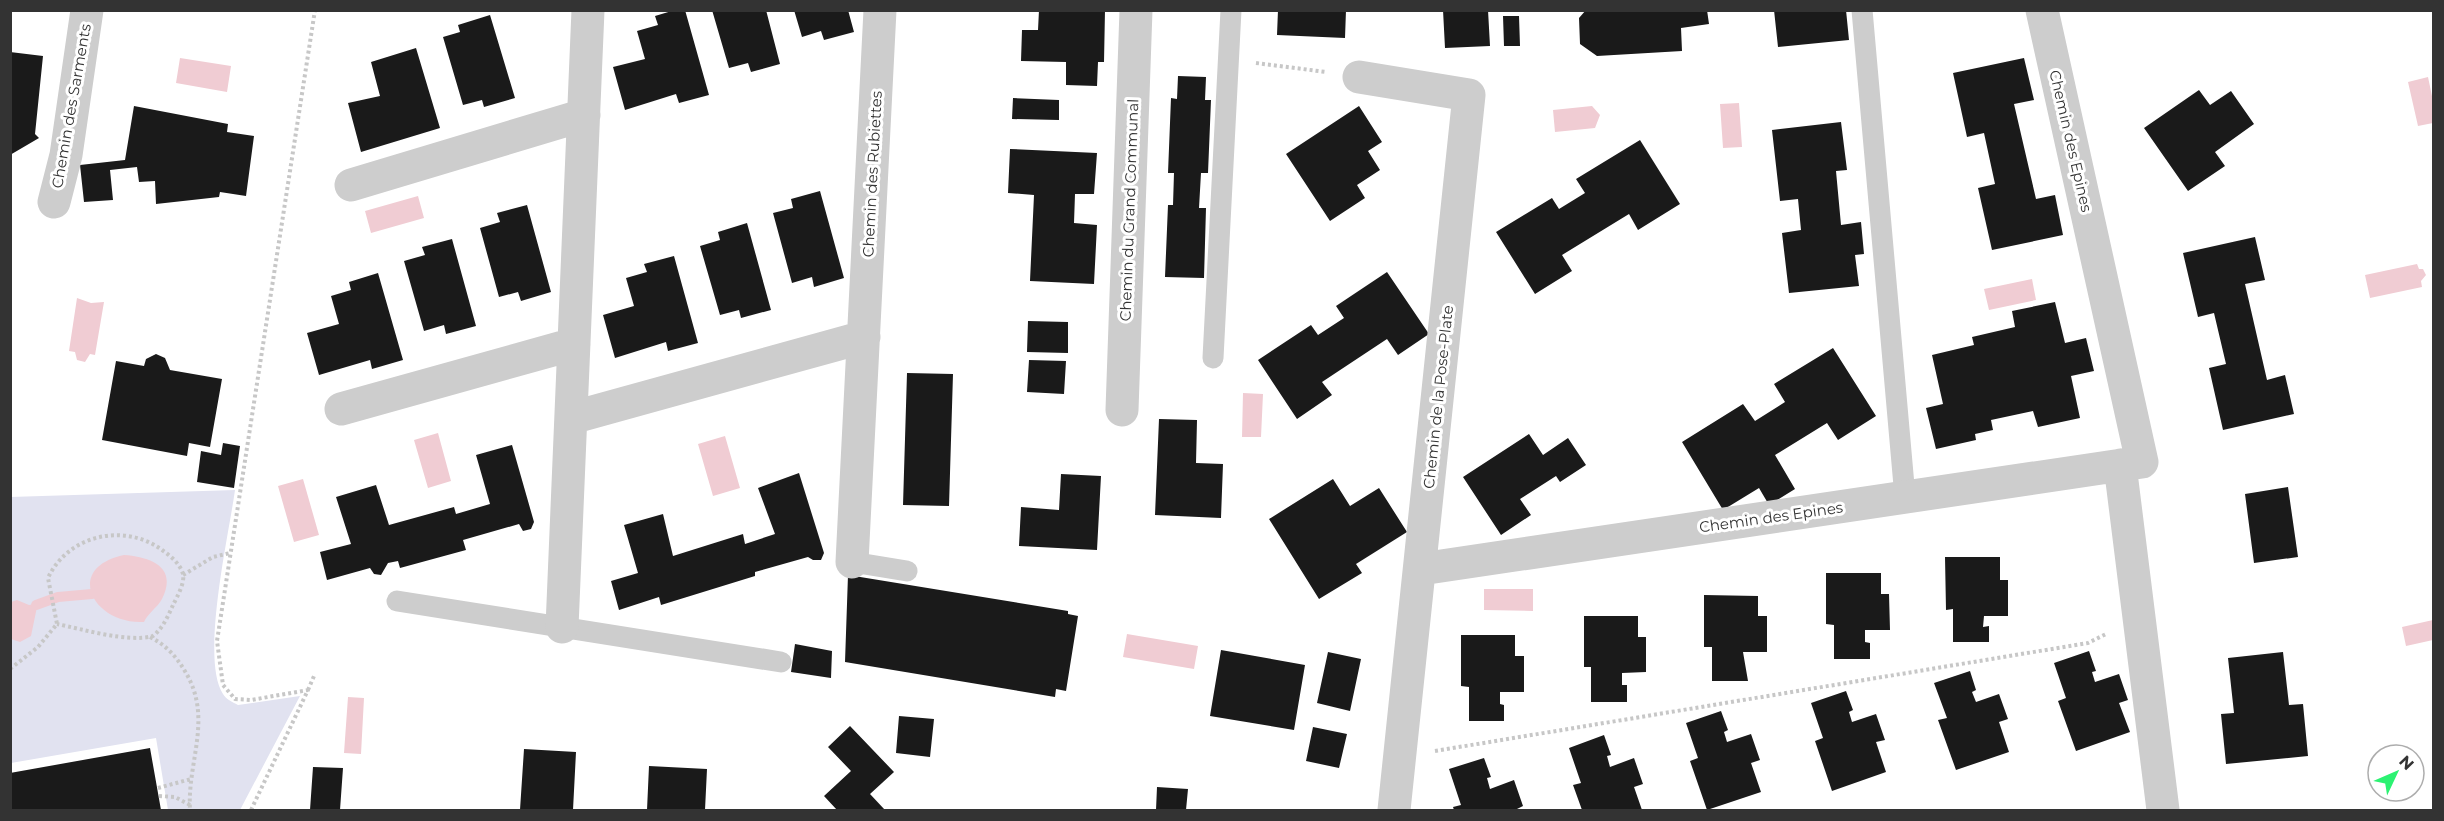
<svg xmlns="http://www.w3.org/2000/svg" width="2444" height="821" font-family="Montserrat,sans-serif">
<rect width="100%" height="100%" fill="#fff"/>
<path fill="#e1e2f0" d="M235,490C229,534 200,659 223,694C226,699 232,702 238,705L300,696L240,810H168L156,738L11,763L10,497Z"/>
<path fill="#f0ccd3" d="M180,58L231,66L227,92L176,83Z
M2428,77L2433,101V123L2418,126L2408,82Z
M1739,103L1742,147L1723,148L1720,104Z
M1592,106L1600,115L1595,128L1555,132L1553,110Z
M418,196L424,218L371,233L365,211Z
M2417,264L2419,269H2423L2426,275L2421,281L2422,287L2370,298L2365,275Z
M2032,279L2036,300L1989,310L1984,289Z
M77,298L91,303L104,302L95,355L90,354L85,362L77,360L75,352L69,351Z
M1243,393L1263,394L1261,437H1242Z
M438,433L451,481L428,488L414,440Z
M725,436L740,488L713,496L698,444Z
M303,479L319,535L294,542L278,486Z
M124,555C151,557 178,567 162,599C157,608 148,613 144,622C93,625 63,568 124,555Z
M1484,589H1533V611L1484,610Z
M17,600L29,605L35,604L37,607L31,636L20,642L11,639V602Z
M2433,620V640L2406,646L2402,627Z
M1127,634L1198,646L1194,669L1123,657Z
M348,697L364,698L361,754L344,753Z"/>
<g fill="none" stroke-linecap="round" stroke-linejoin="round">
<path stroke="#f0ccd3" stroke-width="10" d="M36,605L58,597L92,594"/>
</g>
<path fill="#1a1a1a" d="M675,10H685L709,95L679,103L676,94L625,110L613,67L645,59L637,31L658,25L655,16Z
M712,10H766L780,64L751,72L748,63L729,68Z
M794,10H848L854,32L824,40L821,31L802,37Z
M1039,10H1105L1104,62H1098L1097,86L1066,85V62L1021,61L1022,30H1038Z
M1278,10H1346L1345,38L1277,35Z
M1443,10H1488L1490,46L1445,48Z
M1586,10H1707L1709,24L1681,28L1682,51L1597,56L1580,44L1579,18Z
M1774,10H1846L1849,40L1778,47Z
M490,15L515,98L484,107L482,100L463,105L443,37L460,32L458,25Z
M1503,16H1519L1520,46H1504Z
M416,48L440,128L361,152L348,103L380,96L371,62Z
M10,52L43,56L35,134L39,138L10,155Z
M2024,58L2034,100L2014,104L2036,199L2055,195L2063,235L1992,250L1978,188L1995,184L1984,133L1967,137L1953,73Z
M1178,76L1206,77L1205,100H1211L1208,173H1201L1199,208H1206L1204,278L1165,277L1168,205H1173L1174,173H1168L1171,98L1177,99Z
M2199,90L2210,105L2231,91L2254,124L2215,152L2225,166L2188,191L2144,128Z
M1013,98L1059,100V120L1012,119Z
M134,106L228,124L227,132L254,136L246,196L220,192L219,197L156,204L155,181L139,182L137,167L110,170L113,200L84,202L80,165L125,160Z
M1359,106L1382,142L1368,151L1380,170L1357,185L1365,198L1330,221L1286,154Z
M1841,122L1847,170L1836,171L1841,225L1861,222L1864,254L1855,255L1859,286L1789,293L1782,233L1801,230L1798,199L1780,201L1772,130Z
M1640,140L1680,204L1638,230L1629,214L1562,255L1572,271L1535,294L1496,232L1552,198L1559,209L1585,193L1576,179Z
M1010,149L1097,153L1094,194H1075L1074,223L1097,225L1094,284L1030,281L1034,195L1008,193Z
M820,191L844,278L814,287L812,277L792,283L773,213L793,208L791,199Z
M527,205L551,292L521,301L518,292L499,297L480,228L500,222L497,213Z
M747,223L771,310L741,318L739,310L720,315L700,246L720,240L718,232Z
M2255,237L2265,280L2245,284L2267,380L2285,375L2294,414L2223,430L2209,368L2226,364L2214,313L2198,317L2183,253Z
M452,239L476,326L446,334L444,325L424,331L404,261L425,255L422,247Z
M674,256L698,343L668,351L666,342L615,358L603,315L634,306L626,278L647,272L644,264Z
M1387,272L1429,334L1398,355L1387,339L1322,382L1332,395L1297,419L1258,360L1311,325L1318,335L1344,318L1336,306Z
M378,273L403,360L372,369L370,360L319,375L307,333L339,324L331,296L351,290L349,282Z
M2055,302L2065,343L2086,338L2094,371L2071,376L2080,418L2038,427L2033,411L1991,420L1993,430L1975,434L1976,440L1936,449L1926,408L1943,404L1932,355L1974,345L1972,337L2015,327L2012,311Z
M1028,321L1068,322V353L1027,352Z
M1833,348L1876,416L1838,440L1827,423L1775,455L1795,489L1769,505L1759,488L1723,510L1682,442L1743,404L1755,421L1785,402L1774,384Z
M156,354L165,358L170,370L222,379L210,447L189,443L187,456L102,440L116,361L144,366L146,359Z
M1029,360L1066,361L1064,394L1027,392Z
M907,373L953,374L949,506L903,505Z
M1159,419L1197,420L1196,463L1223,464L1221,518L1155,515Z
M1529,434L1543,455L1568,438L1586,465L1560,482L1556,476L1520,499L1531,515L1501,535L1463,477Z
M223,443L240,446L234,488L197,482L201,451L221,455Z
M512,445L534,522L531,529L523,531L519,524L463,540L466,550L400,568L398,561L388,563L381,575L374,574L370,568L327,580L320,552L351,544L336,497L376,485L389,525L454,507L456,514L490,504L476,455Z
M799,473L824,553L821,560H813L808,557L755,572V576L661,605L659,597L619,610L611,581L638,573L624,525L663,514L673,556L743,534L745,544L775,534L758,488Z
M1061,474L1101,476L1097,550L1019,546L1021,507L1059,510Z
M1333,479L1350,506L1379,488L1407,532L1356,564L1362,573L1319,599L1269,519Z
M2288,487L2298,557L2254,563L2245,494Z
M1945,557H2000V580H2008V616H1984L1983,627L1989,626V642H1953V609L1946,610Z
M1826,573H1881V594H1889L1890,630H1865V642L1870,643V659H1834V625L1826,624Z
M848,575L1068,611V614L1078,616L1066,691L1056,689L1055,697L845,662Z
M1704,595L1758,596V616H1767V652H1743L1748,681H1712V647H1704Z
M1584,616H1638V637H1646V672L1622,673V685H1627V702H1591V667H1584Z
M1461,635H1515V656H1524V692H1500V704L1504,705V721H1469V687L1461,686Z
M795,644L832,651L831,678L791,672Z
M1221,650L1305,665L1294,730L1210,716Z
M2089,651L2096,671L2092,672L2095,682L2119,674L2128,700L2119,703L2130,732L2076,751L2058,701L2066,698L2054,663Z
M1328,652L1361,659L1350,711L1317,703Z
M2283,652L2289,705L2303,704L2308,756L2226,764L2221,714L2234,713L2228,658Z
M1970,671L1976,690L1972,692L1976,702L1999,694L2008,719L1999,722L2009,752L1956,770L1938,720L1947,718L1934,683Z
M1846,691L1853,710L1849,712L1852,722L1876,714L1885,740L1876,742L1886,772L1832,791L1815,741L1823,738L1811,703Z
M1721,711L1728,730L1724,732L1727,742L1751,734L1760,760L1751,763L1761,792L1707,810L1690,761L1698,758L1686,723Z
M899,716L934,719L930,757L896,753Z
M850,726L894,772L870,794L885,810H837L824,796L851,771L828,747Z
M1313,727L1347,734L1339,768L1306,761Z
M1604,735L1611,755L1607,756L1610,767L1634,758L1643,784L1634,787L1642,810H1582L1573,785L1581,783L1569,748Z
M150,748L161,810H10V773Z
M524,749L576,752L573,810H520Z
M1484,758L1491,777L1487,778L1490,789L1514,780L1523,806L1515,810H1454L1453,807L1461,805L1449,769Z
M649,766L707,769L705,810H647Z
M313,767L343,768L340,810H310Z
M1157,787L1188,789L1186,810H1156Z"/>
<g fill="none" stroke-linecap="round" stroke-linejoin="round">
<path stroke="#c7c7c7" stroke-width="4" stroke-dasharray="3 3" stroke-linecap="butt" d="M1256,63L1326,72
M183,575L213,557L230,553
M150,637C166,645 177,657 186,673C213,719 187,762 190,810
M10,669L38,647L57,624L48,578C68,535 124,522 162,550C171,556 180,564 183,574C185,583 177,597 173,605C168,616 163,628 153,636C128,643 82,629 57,624
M308,690L314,676
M1435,751L2088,643L2106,634
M158,788L191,779
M159,796L175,797L190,805
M251,810L308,690L251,700L235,699L223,685L217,641L315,10"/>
<path stroke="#cdcdcd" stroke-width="21" d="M1862,10L1905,497
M1213,358L1231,10
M852,562L907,571
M397,601L781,662"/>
<path stroke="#cdcdcd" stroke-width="33" d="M1359,77L1469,95L1394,810
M351,185L584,115
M54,202L66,155L87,10
M341,409L574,344
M1122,410L1136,10
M571,418L864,337
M2120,465L2163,810
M852,562L880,10
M1421,569L2142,462L2042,10
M562,627L588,10"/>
</g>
<g text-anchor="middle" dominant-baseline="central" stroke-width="6" stroke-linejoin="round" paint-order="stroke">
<g font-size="15" fill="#333" stroke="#fff">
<text transform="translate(71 106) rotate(-80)">Chemin des Sarments</text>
<text transform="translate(2071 141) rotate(77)">Chemin des Epines</text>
<text transform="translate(872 174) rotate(-87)">Chemin des Rubiettes</text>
<text transform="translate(1129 210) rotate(-88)">Chemin du Grand Communal</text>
<text transform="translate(1438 397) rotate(-84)">Chemin de la Pose-Plate</text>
<text transform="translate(1771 517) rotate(-8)">Chemin des Epines</text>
</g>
</g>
<rect width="2444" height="821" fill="none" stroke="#333333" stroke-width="24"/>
<g transform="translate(2396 773) rotate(46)"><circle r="28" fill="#ffffff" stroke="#adadad" stroke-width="1.5"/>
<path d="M0-4.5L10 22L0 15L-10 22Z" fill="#2cf272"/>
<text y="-9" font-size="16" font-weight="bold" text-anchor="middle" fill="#333333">N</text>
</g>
</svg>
